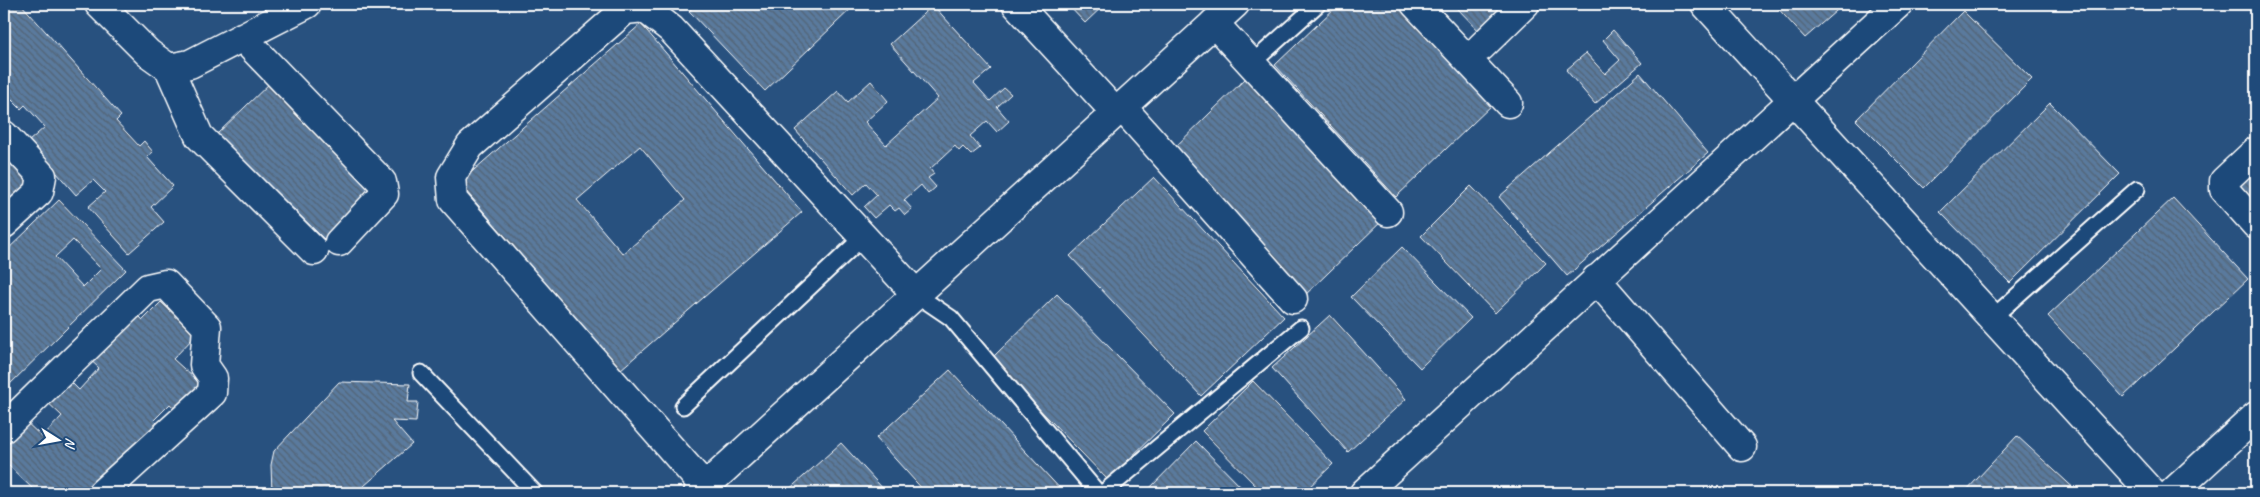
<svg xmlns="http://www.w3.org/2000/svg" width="2260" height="497" font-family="Caveat,sans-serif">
<defs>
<pattern id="building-back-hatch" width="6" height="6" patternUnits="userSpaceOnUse" patternTransform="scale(1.25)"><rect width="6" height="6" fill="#5a7a9d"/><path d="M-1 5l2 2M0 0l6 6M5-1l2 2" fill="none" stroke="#536374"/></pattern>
</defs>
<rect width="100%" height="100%" fill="#28517f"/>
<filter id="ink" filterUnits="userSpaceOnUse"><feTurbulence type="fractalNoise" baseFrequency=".02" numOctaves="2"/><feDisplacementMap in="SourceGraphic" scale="10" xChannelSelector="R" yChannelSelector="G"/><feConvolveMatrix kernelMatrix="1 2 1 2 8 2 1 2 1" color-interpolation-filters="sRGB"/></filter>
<g filter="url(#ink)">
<path fill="url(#building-back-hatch)" stroke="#fff" fill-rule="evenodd" d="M10,4H21L121,116L116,121L139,146L144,141L153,152L147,157L173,186L151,207L164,222L129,253L88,207L105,192L93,180L76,195L29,141L45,127L25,105L21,109L12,100L4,107V9Z
M697,4H856L765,91L689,11Z
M1067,4H1105L1085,23Z
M1339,4H1399L1494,103L1396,197L1275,65Z
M1453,4H1516L1484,36Z
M1774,4H1844L1805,38Z
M933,5L991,69L974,83L990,101L1004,88L1011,94L997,107L1009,121L997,132L987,121L970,136L980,148L971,155L963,147L959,151L955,146L930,169L934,174L928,178L936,187L928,194L921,185L904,200L912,209L905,215L899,208L895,211L889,205L874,218L864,207L877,195L866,183L853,195L795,130L838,91L848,102L871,81L888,101L865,122L886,145L938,98L890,44Z
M1963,11L2032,79L1924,188L1856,120Z
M641,24L802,212L620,370L459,183ZM640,146L685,200L623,254L577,200Z
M1613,30L1642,63L1595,104L1566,70L1586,53L1605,74L1620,60L1603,40Z
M1640,73L1708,153L1567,276L1499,197Z
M1249,75L1385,218L1301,299L1168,154Z
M273,80L379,188L328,243L217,134Z
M2050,103L2120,174L2010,283L1940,212Z
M4,148L34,181L7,206L4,202Z
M2256,160V215L2229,185Z
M1154,177L1284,317L1201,396L1070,256Z
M1471,186L1546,263L1495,313L1421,236Z
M2173,198L2248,279L2123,397L2048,316Z
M59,200L126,270L4,390V253ZM73,240L101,269L83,287L55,257Z
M1402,247L1471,318L1420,368L1351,297Z
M1057,294L1175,414L1108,480L991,359Z
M161,302L196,335L173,359L204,387L180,413L170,404L154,420L164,430L98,493H37L4,461V437L22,418L42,437L62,416L44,399L65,376L79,390L99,368L87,357L132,309L143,320Z
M1330,315L1406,399L1348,452L1272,368Z
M950,370L1064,493H926L876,438Z
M1253,381L1333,464L1303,493H1263L1202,431Z
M339,382L410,384L408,402H418L416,422L392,421L412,444L356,493H272L271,465L274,451Z
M2017,436L2079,493H1964Z
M1196,441L1247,493H1145Z
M841,443L887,493H785Z"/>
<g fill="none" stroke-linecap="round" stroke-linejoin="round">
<defs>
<path id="service" d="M1260,56L1318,4
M917,295L951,318L1098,493
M1992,318L2137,189
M421,373L535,493
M683,406L863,237
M1103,493L1301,328"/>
<path id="minor" d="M99,4L148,53L169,68L190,64L307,4
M1016,4L1116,113
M1415,4L1508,103
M1214,23L1388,212
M242,37L382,182L384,194L339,242
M1481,47L1525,4
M169,68L199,136L314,251
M1122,107L1293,299
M4,135L42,176L39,192L4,224
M2256,151L2224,181V189L2256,225
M1596,279L1742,447
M4,428L148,288L166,284L207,327L204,365L213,378L212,393L102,493
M705,487L453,200L451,177L470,146L625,10L644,8L671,29L917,295
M1364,493L1898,4"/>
<path id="tertiary" d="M1705,4L2152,493
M698,493L1235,4
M2172,493L2256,416"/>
</defs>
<use href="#service" stroke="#fff" stroke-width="19"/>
<use href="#minor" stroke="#fff" stroke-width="31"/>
<use href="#tertiary" stroke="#fff" stroke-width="31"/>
<use href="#service" stroke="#1f4a7a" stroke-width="15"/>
<use href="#minor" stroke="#1f4a7a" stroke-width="28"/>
<use href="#tertiary" stroke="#1f4a7a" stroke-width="28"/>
</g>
</g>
<rect width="2260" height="497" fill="none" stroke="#1f4a7a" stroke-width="20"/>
<rect x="10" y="10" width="2240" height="477" fill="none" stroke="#fff" stroke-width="2" filter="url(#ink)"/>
<g transform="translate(58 440) rotate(101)" stroke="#1f4a7a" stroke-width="4" paint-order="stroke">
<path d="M0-4L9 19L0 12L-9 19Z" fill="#ffffff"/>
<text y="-8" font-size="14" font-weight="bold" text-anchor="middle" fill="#ffffff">N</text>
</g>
</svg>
